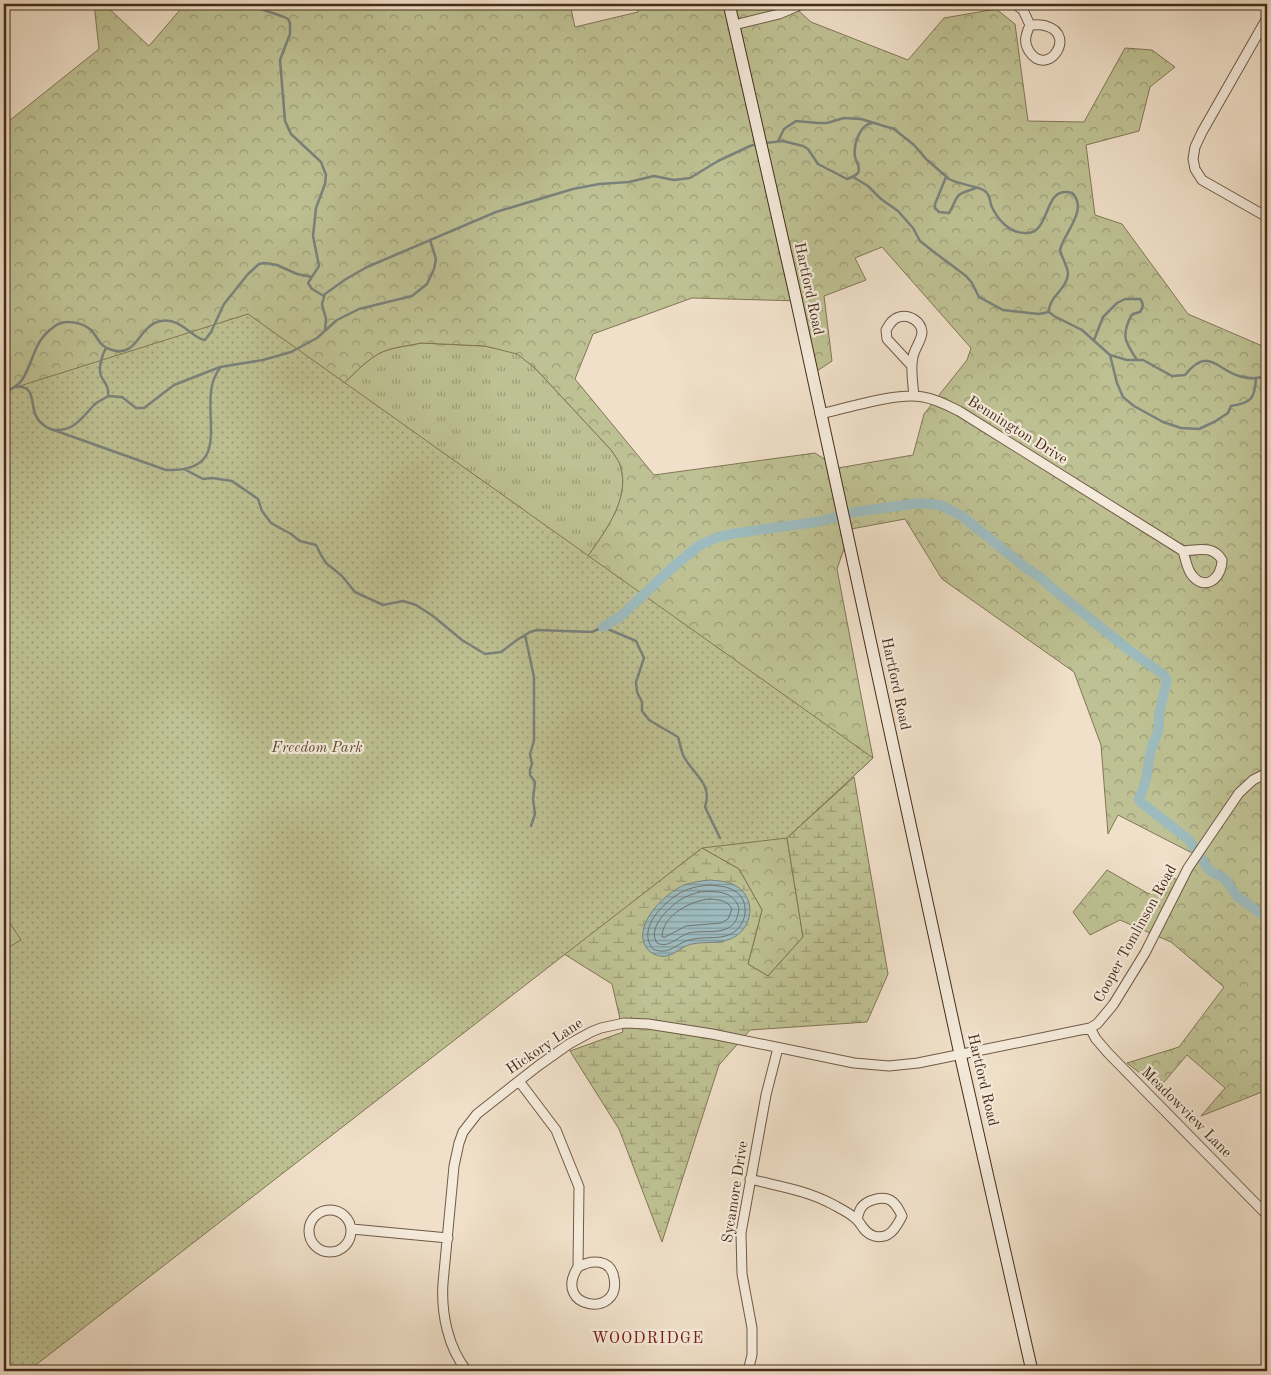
<svg xmlns="http://www.w3.org/2000/svg" width="1271" height="1375" font-family="'Old Standard TT',serif">
<defs>
<pattern id="grass-tufts" width="24" height="20" patternUnits="userSpaceOnUse" patternTransform="scale(1.25)"><rect width="24" height="20" fill="#bec193"/><path d="M3 7l-1-3M5 7V3M7 7l1-3M15 17l-1-3M17 17v-4M19 17l1-3" fill="none" stroke="#9c9d77"/></pattern>
<pattern id="forest-crowns" width="20" height="18" patternUnits="userSpaceOnUse" patternTransform="scale(1.25)"><rect width="20" height="18" fill="#bec193"/><path d="M2 6a3 3 0 1 1 6 0M12 15a3 3 0 1 1 6 0" fill="none" stroke="#9c9d77"/></pattern>
<pattern id="wetland-marsh" width="20" height="14" patternUnits="userSpaceOnUse" patternTransform="scale(1.25)"><rect width="20" height="14" fill="#bec193"/><path d="M1 5h8M5 5V1M11 12h8M15 12V8" fill="none" stroke="#9c9d77"/></pattern>
<pattern id="park-dots" width="8" height="8" patternUnits="userSpaceOnUse" patternTransform="scale(1.25)"><rect width="8" height="8" fill="#bec193"/><path d="M2 2h.1M6 6h.1" fill="none" stroke="#9c9d77" stroke-width="1.8" stroke-linecap="round"/></pattern>
<pattern id="water-rules" width="6" height="5" patternUnits="userSpaceOnUse" patternTransform="scale(1.25)"><rect width="6" height="5" fill="#9dbbbe"/><path d="M0 2.5h6" fill="none" stroke="#82989a"/></pattern>
</defs>
<rect width="100%" height="100%" fill="#f0e0c9"/>
<filter id="stains"><feTurbulence type="fractalNoise" baseFrequency=".004" numOctaves="4"/><feColorMatrix values="0 0 0 0 .2 0 0 0 0 .09 0 0 0 0 .02 0 0 0 .5 -.17"/></filter>
<radialGradient id="worn" r=".72"><stop offset=".6" stop-color="#630" stop-opacity="0"/><stop offset="1" stop-color="#630" stop-opacity=".3"/></radialGradient>
<path fill="url(#grass-tufts)" stroke="#827656" d="M421,343L485,346L517,353L535,368L612,451C615,456 620,462 621,468C630,501 603,534 586,559L341,386C353,375 365,361 380,353C392,347 408,346 421,343Z"/>
<path fill="url(#forest-crowns)" stroke="#827656" fill-rule="evenodd" d="M94,4H104L149,46L185,4H570L575,27L638,12L637,4H791L811,22L908,60L944,18L996,9L1015,24L1028,121L1084,122L1125,48L1152,50L1175,67L1150,87L1139,131L1086,145L1095,215L1122,224L1188,314L1267,348V1090L1201,1116L1225,1088L1187,1055L1159,1088L1127,1063L1179,1047L1224,987L1171,942L1120,920L1090,935L1073,912L1107,870L1149,894L1166,873L1182,883L1198,856L1118,815L1108,834L1101,745L1074,672L942,579L905,519L851,529L837,569L873,758L787,838L803,937L768,976L748,964L762,910L739,869L702,848L541,972L4,523V125L99,49ZM882,247L971,348L967,360L924,414L913,455L838,468L815,453L654,475L575,379L593,334L692,298L802,301L817,371L832,361L824,296L866,280L855,258ZM421,343L485,346L517,354L535,368L612,451C615,456 620,462 621,468C630,501 603,534 586,559L341,386C353,375 365,361 380,353C392,347 408,346 421,343Z"/>
<path fill="url(#wetland-marsh)" stroke="#827656" d="M854,777L888,974L867,1022L750,1030L719,1065L662,1242L619,1129L570,1051L623,1032L612,984L564,954L702,848L739,869L762,910L748,964L768,976L803,937L787,838Z"/>
<path fill="url(#park-dots)" stroke="#827656" d="M248,314L873,758L787,838L702,848L28,1371H4V391Z"/>
<path fill="#bec193" stroke="#827656" d="M4,914L21,940L4,950Z"/>
<path fill="url(#water-rules)" stroke="#7a827c" d="M710,880C719,881 728,881 736,886C755,897 754,924 736,936C723,945 707,941 692,944C678,947 670,962 654,954C649,952 646,948 644,943C636,921 666,893 684,885C693,882 701,881 710,880Z"/>
<g fill="none" stroke-linecap="round" stroke-linejoin="round">
<path stroke="#71746c" stroke-width="1" d="M710,885C718,886 726,886 733,890C751,899 748,925 731,934C718,940 702,936 689,940C675,944 669,956 653,949C637,930 661,905 677,895C687,888 698,886 710,885Z
M699,892C715,891 733,890 739,908C738,917 736,924 728,928C718,934 701,930 689,933C678,936 669,949 657,943C647,928 668,908 680,900C686,896 693,894 699,892Z
M710,899C720,900 727,900 732,909L728,919L721,923L686,926L665,937H662C662,915 692,900 710,899Z"/>
<path stroke="#7a827c" stroke-width="2.5" d="M257,4L264,10L284,17L288,19L290,23V34L280,60L285,121L291,134L321,162L326,175L325,184L316,208L313,236L319,266L308,283L312,289L324,296
M778,141L784,129L796,121L818,123H827L844,118L861,119L894,129L914,145L926,159L949,179C960,185 978,186 985,191C990,195 990,200 991,205C997,219 1009,233 1025,233C1052,235 1042,184 1072,193C1089,209 1064,233 1060,250C1062,258 1067,265 1068,273C1068,289 1048,297 1049,312
M765,143L783,141L803,146L808,149L818,164L847,179C851,178 855,176 858,173C861,167 856,162 855,157C853,144 860,125 872,123
M853,177L868,186L881,199L898,211L913,228L920,241L934,252L966,276L972,283L979,297L1003,310L1039,314L1049,312L1054,316L1082,330L1110,355L1127,360H1143L1172,376L1185,375C1210,344 1218,373 1243,377C1251,379 1260,378 1267,376
M946,177L935,204V208L939,212L949,213C960,194 952,196 976,188
M325,330L326,319L322,304L325,294L346,279L367,267L496,212L573,189L599,184L629,182L654,176L674,180L690,178L718,161L750,146L757,144
M1094,340L1103,317L1117,303L1125,299H1140C1144,303 1143,308 1140,312L1133,314L1131,316C1121,336 1125,342 1137,360
M106,348C102,355 98,368 101,376C105,383 109,387 108,395
M1110,355L1117,383L1123,397L1134,406L1163,422L1181,428L1199,429L1214,422L1228,413L1231,406C1251,403 1255,399 1256,378
M16,387C36,385 30,404 36,416C38,421 43,425 48,428L166,470C242,473 192,403 220,368
M4,388L6,392
M4,394C9,390 18,386 22,380C35,360 32,342 55,326C65,319 82,322 91,330C99,338 98,346 112,350C138,358 138,325 161,321C181,317 194,340 205,340L211,332L224,304L248,274L259,264L264,263L277,265L297,274L312,277
M55,430C74,431 82,418 94,405C98,401 104,399 108,396L122,397L136,408H144L174,385L220,367L263,360L291,352L317,338L337,320L359,309L412,296L427,284L434,269L436,259L430,240
M184,469L203,479L212,478L232,481L258,499L262,511L271,523L291,534L300,541L316,545L321,555L326,563L342,576L355,592L383,605L403,601L416,605L433,616L462,640L485,654L501,652L517,640L530,632L537,630L592,632L603,627L636,641L644,658L636,682L637,692L642,702V711L649,720L678,737C680,743 681,751 684,757C694,775 713,784 705,807L720,838
M525,635L534,677V741L530,754L532,764L530,770V775L535,782L533,799L535,814L531,826"/>
<path stroke="#9dbbbe" stroke-width="10" d="M603,627L621,616L674,566L700,545L713,539L731,534L822,521L854,512L921,503L940,505L962,516L1026,568L1040,577L1052,588L1129,650L1164,675L1167,680L1159,715V728L1151,750L1145,784L1139,799L1142,803L1189,840L1209,870L1225,879L1237,896L1267,918"/>
<defs>
<path id="street" d="M1015,4L1023,10L1030,25C1026,34 1023,42 1029,51C1047,79 1078,35 1046,26C1042,24 1035,25 1030,25
M1267,18L1202,132L1195,147L1193,159L1195,169L1202,180L1267,217
M734,25L779,14L802,4
M911,365L887,339L886,330C889,325 892,319 899,317C909,314 921,321 922,332C922,340 914,349 913,357C910,369 913,383 914,396
M820,414C848,408 896,392 923,397C936,399 947,405 959,411L1183,551C1198,550 1213,545 1222,560C1222,578 1205,593 1191,574C1187,568 1185,558 1183,551
M1090,1028L1096,1039L1108,1053L1267,1215
M519,1081L556,1130L579,1187L578,1267C551,1309 622,1319 614,1278C611,1259 592,1259 578,1267
M750,1179C777,1186 806,1190 832,1204C839,1208 848,1212 855,1218C862,1223 863,1233 874,1236C889,1240 896,1228 902,1216C899,1210 896,1203 890,1200C882,1196 866,1200 861,1208C859,1211 858,1216 857,1219
M309 1231a21 21 0 1 1 42 0a21 21 0 1 1-42 0Z
M352,1229L448,1238
M467,1371C448,1348 441,1313 443,1283L454,1166L459,1143L463,1132L477,1114L496,1099L538,1066L569,1044L591,1032L601,1028L624,1023L648,1024L712,1034L854,1063L889,1066L918,1063L1090,1028L1097,1024L1113,1005L1145,953L1188,868L1239,793L1253,780L1267,773
M748,1371L752,1355V1328L742,1274L741,1233L766,1095L778,1048"/>
<path id="secondary" d="M729,4L795,294L960,1054L1032,1371"/>
</defs>
<use href="#street" stroke="#705945" stroke-width="11"/>
<use href="#secondary" stroke="#452c19" stroke-width="13"/>
<use href="#street" stroke="#f5ebdc" stroke-width="9"/>
<use href="#secondary" stroke="#f5ebdc" stroke-width="11"/>
</g>
<g text-anchor="middle" dominant-baseline="central" stroke-width="4.5" stroke-linejoin="round" paint-order="stroke">
<g font-size="15" fill="#452c19" stroke="#f5ebdc">
<text transform="translate(808 289) rotate(78)">Hartford Road</text>
<text transform="translate(1017 431) rotate(32)">Bennington Drive</text>
<text transform="translate(895 684) rotate(78)">Hartford Road</text>
<text transform="translate(1136 934) rotate(-61)">Cooper Tomlinson Road</text>
<text transform="translate(545 1047) rotate(-34)">Hickory Lane</text>
<text transform="translate(982 1080) rotate(77)">Hartford Road</text>
<text transform="translate(1186 1113) rotate(45)">Meadowview Lane</text>
<text transform="translate(736 1192) rotate(-81)">Sycamore Drive</text>
</g>
<g font-size="15" font-style="italic" fill="#5d4a31" stroke="#f5ebdc">
<text x="317" y="748">Freedom Park</text>
</g>
<g font-size="16" letter-spacing="1" fill="#7a1f14" stroke="#f5ebdc">
<text x="648" y="1339">WOODRIDGE</text>
</g>
</g>
<rect width="1271" height="1375" fill="none" stroke="#f0e0c9" stroke-width="20"/>
<rect x="5" y="5" width="1261" height="1365" fill="none" stroke="#452c19" stroke-width="2.5"/>
<rect x="10" y="10" width="1251" height="1355" fill="none" stroke="#452c19"/>
<rect width="100%" height="100%" filter="url(#stains)"/>
<rect width="100%" height="100%" fill="url(#worn)"/>
</svg>
